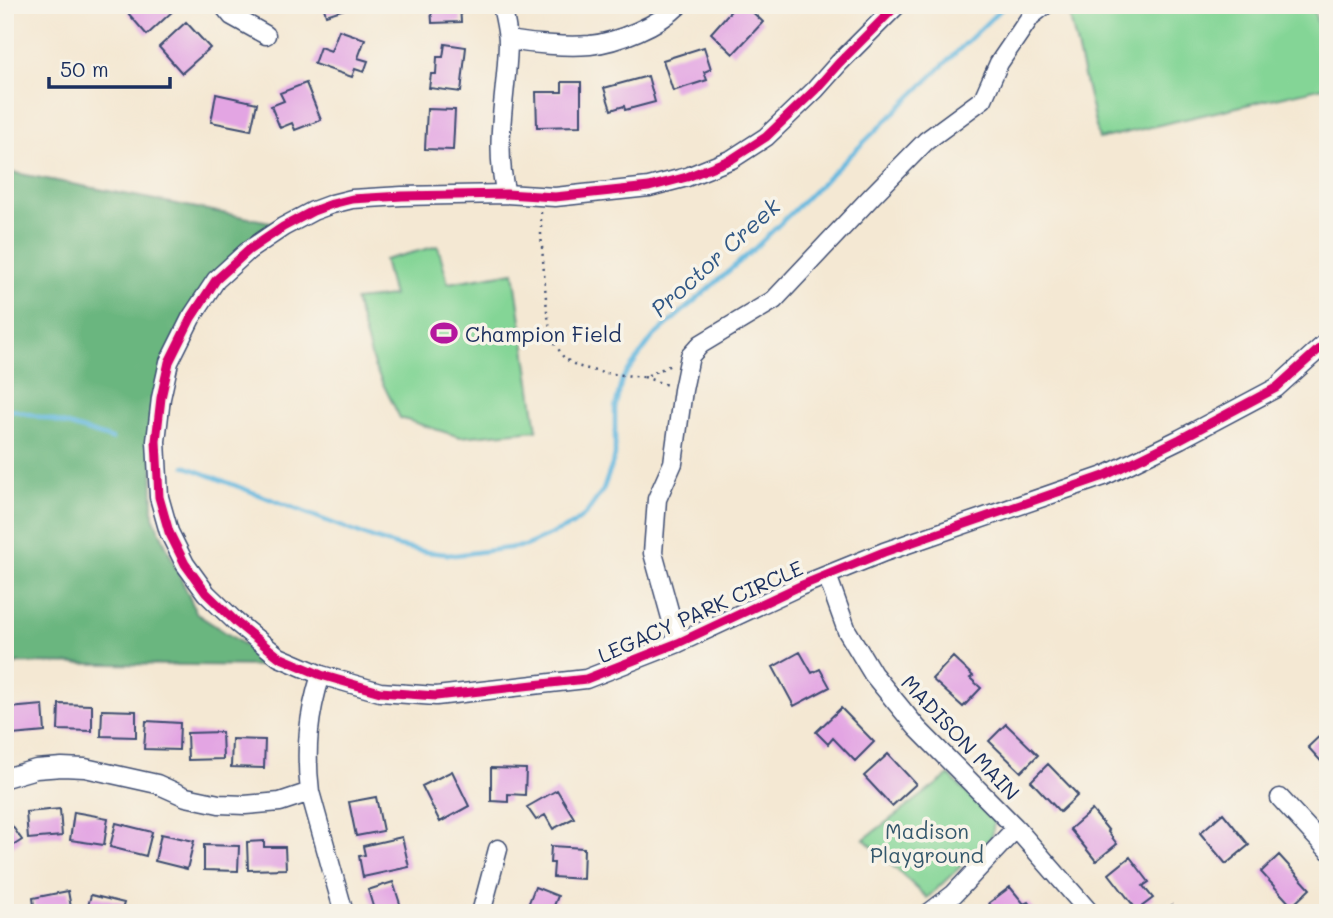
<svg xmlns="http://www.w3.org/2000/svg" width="1333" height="918" font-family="Mali,sans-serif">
<rect width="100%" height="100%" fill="#f7f3e8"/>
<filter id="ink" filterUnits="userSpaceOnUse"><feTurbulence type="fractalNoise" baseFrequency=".0143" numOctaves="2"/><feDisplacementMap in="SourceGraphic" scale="14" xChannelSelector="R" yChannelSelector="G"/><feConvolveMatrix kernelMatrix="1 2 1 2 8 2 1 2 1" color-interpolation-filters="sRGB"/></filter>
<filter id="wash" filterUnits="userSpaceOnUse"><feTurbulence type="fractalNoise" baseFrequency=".00686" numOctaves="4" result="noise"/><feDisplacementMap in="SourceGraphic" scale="28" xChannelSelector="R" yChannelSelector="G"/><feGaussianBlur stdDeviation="1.57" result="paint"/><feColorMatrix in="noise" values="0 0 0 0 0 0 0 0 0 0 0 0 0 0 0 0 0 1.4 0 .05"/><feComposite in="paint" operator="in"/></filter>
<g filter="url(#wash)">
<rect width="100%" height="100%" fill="#f4e8d3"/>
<path fill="#84d596" stroke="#50827a" stroke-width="2" d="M1067,5H1313L1328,67V86L1099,139Z
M438,246L448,283L514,272L537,430L460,437L400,418L374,366L355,300L393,296L384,260Z
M949,775L994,821L992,837L927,898L864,839Z"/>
<path fill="#6bb67f" stroke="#43726e" stroke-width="2" d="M5,171L291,226L221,267L152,417L153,517L197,614L277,666L18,663L5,670Z"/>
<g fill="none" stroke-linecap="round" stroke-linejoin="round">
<path stroke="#63b8df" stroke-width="4.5" d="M5,408L52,420L112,439
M185,466L363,535L397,546L427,552L455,555L525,546L572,525L586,514L603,490L615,456V408L622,379L653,337L753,250L1005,5"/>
</g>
<g id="blocks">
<path fill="#e3a5e3" d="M136,5H170L174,10L147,35L128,13Z
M323,5H354V6L326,15Z
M431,5H460L461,22L432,23Z
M560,5H576L564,12Z
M736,5H745L763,22L733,54L711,33Z
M186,22L210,48L182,73L159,47Z
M339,30L365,39L358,58L368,61L364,72L355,69L352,77L314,64L320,47L331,51Z
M445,44L466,47L461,92L429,88L431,74H436L437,57H443Z
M704,47L711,69L704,72L707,80L673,91L663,60Z
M648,76L655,102L625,110L624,106L611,110L604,88Z
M562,82H581V126L537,127L536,92H562Z
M306,83L321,120L295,130L292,123L280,128L271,106L284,101L280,93Z
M216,94L257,103L251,130L211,122Z
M427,109L455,110L453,150L425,149Z
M800,652L812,673L820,669L830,687L794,706L773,667Z
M953,657L973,676L970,678L981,688L963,707L932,679Z
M59,704L92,705V731L58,730Z
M43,705L45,732L12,735L9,708Z
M841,708L874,742L855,761L833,738L828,744L816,732Z
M102,710L136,711V737L101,736Z
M146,721L180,723L179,750L144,749Z
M1006,724L1038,755L1021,772L989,741Z
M1328,728V769L1308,747Z
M222,732L223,759L188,760L187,733Z
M232,739L265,740L264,768L231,767Z
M888,754L916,784L892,806L864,776Z
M1048,764L1078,795L1060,812L1031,781Z
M491,768L526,769L525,795L508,794V802L491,801Z
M452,771L469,806L440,822L422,786Z
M557,790L574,818L553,829L545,815L536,820L527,807Z
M376,797L383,831L356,836L349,802Z
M60,809L62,836L28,839L26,812Z
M1092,810L1109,831L1108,832L1117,844L1096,861L1070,829Z
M74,812L108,818L104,845L70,840Z
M1223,813L1249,845L1226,864L1200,833Z
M8,820L22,840L5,851V822Z
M116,823L152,832L146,856L110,847Z
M161,834L194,841L187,869L155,861Z
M402,837L409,867L363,877L359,856L365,855L363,846Z
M264,841V847H285L286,869L248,870L247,842Z
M204,845L239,846L238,871L204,870Z
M551,846L584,848L583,879L553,877L554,863H550Z
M1279,855L1310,889L1292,906L1261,872Z
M1130,857L1149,882L1143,886L1153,898L1137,910L1109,874Z
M393,882L403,913H375L368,890Z
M535,887L558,896L551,913H525Z
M1010,887L1024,904L1028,902L1036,913H997L989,903Z
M68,891L72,913H35L33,898Z
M91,895L124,903L121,913H86Z
M1172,905L1178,913H1162Z
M1322,906L1328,913H1314Z"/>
</g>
</g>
<g filter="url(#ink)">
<use href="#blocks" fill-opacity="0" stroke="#3c4b70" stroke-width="2"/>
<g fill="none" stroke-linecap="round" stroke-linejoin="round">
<defs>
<path id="minor" d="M223,5L232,16L266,35
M502,5C504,17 508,31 508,43C507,95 493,142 506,194
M897,5L839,63L815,90L766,137L732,159L687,177L649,187L555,197L506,194L402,196L352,199L332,204L313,211L283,227L249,250L216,280L191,318L169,362L161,398L156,441L159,497L169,532L185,564L206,593L237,623L279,657L321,675L380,692L436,696L586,679L678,643L800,586L884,552L1104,476L1180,439L1276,388L1328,341
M508,40C532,44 566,47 590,45C618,42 659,25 679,5
M827,575L847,631L873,674L917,728L1016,828L1090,913
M678,643L653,553L657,499L673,463L683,390L690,356L701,344L774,300L873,195L926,141L983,99L999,63L1031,16L1045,5
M321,675C308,715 305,751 310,792L344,913
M5,778L36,769L62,767L85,768L157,784L186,797L219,804L245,805L280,802L310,792
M1280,798L1328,850
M481,913L498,849
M929,913L954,894L1016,828"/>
</defs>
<use href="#minor" stroke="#3c4b70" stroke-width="21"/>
<path stroke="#3c4b70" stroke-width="2.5" stroke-dasharray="2 5" stroke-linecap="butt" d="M541,212V234L547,311L552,339L564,358L577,366L603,373L644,377L671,365
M644,377L667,385"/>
<use href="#minor" stroke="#fff" stroke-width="18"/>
<defs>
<path id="cycleway" d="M897,5L839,63L815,90L766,137L732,159L687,177L649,187L555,197L506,194L402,196L352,199L332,204L313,211L283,227L249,250L216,280L191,318L169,362L161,398L156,441L159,497L169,532L185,564L206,593L237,623L279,657L321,675L380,692L436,696L586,679L678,643L800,586L884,552L1104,476L1180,439L1276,388L1328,341"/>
</defs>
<use href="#cycleway" stroke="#f7f3e8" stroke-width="13"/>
<use href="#cycleway" stroke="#d6006c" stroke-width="9"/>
</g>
</g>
<defs>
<symbol id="stadium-bare" viewBox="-9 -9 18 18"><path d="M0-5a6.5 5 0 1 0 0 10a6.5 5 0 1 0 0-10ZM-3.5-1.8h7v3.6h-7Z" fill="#b5179e" stroke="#f7f3e8" stroke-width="2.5" paint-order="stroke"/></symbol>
</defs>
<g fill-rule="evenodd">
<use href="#stadium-bare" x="425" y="314" width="38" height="38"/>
</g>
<g text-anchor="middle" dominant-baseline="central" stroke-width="7" stroke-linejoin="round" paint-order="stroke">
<g font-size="21" fill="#1b2f5e" stroke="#f7f3e8" text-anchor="start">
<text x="465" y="333">Champion Field</text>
</g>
<g font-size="21" fill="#1b2f5e" stroke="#f7f3e8">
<text transform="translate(700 611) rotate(-24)">LEGACY PARK CIRCLE</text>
<text transform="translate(961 737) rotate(47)">MADISON MAIN</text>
</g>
<g font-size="21" fill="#35586c" stroke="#f7f3e8">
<text x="927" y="830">Madison<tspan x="927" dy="24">Playground</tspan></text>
</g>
<g font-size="23" font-style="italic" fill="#315885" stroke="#f7f3e8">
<text transform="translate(715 257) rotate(-42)">Proctor Creek</text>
</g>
</g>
<rect width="1333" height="918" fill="none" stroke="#f7f3e8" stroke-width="28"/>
<path d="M49 77v10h121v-10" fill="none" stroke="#1b2f5e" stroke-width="3.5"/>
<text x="60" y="77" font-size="21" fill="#1b2f5e" stroke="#f7f3e8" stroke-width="5" paint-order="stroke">50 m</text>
</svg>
